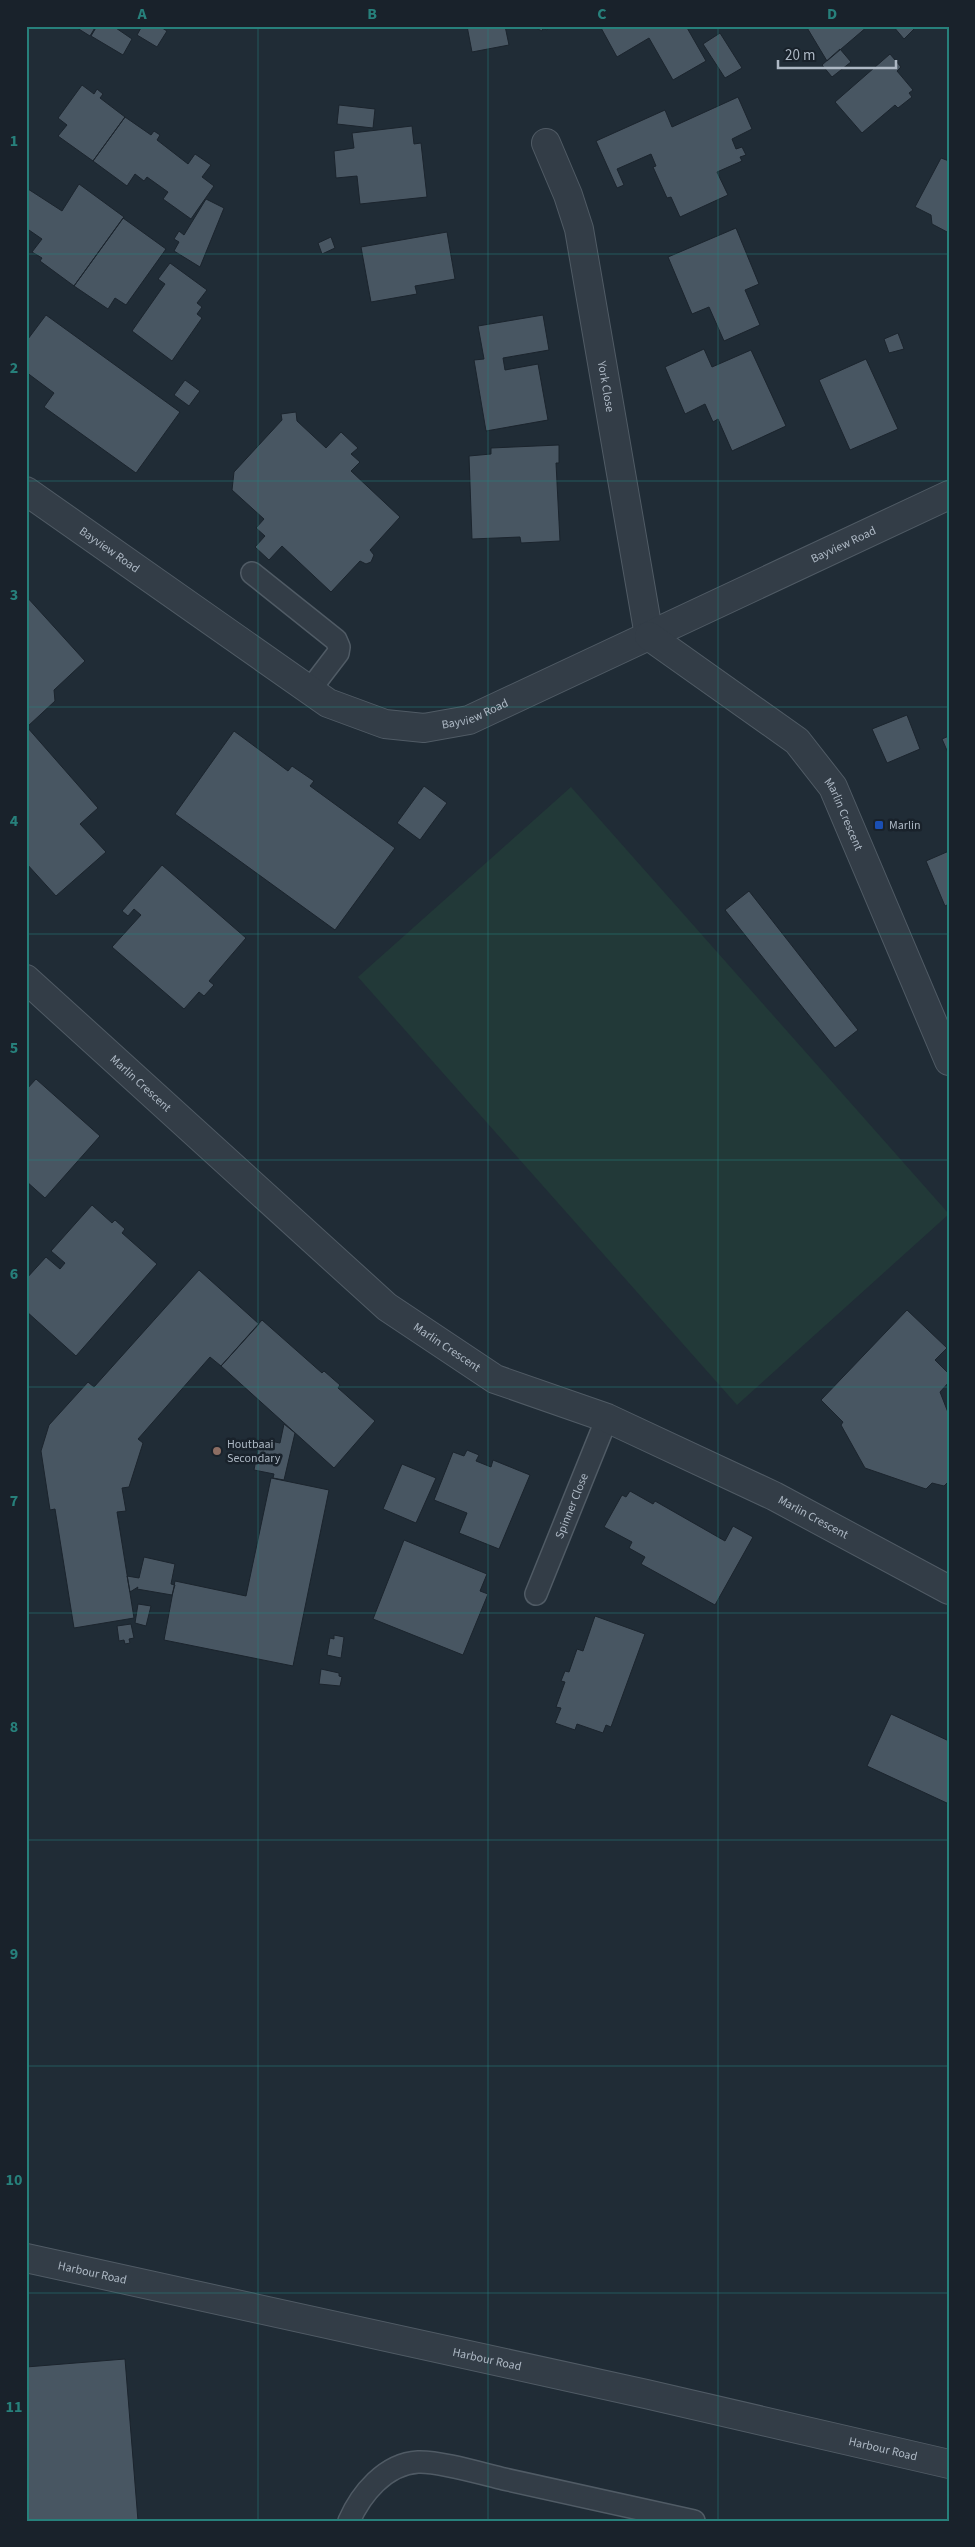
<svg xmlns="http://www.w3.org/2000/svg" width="975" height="2547" font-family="'Source Sans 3',sans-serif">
<rect width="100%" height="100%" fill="#202c36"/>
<path fill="#223938" d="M571,787L949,1214L737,1405L358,977Z"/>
<path fill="#485662" stroke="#1b242d" d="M74,26H96L90,36Z
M97,26H113L132,39L123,55L91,36Z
M142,26H159L167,31L157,47L137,35Z
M467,26H505L509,45L472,52Z
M532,26H549L547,30L543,28L542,31Z
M600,26H686L706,61L673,80L649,38L617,57Z
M806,26H868L827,61Z
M893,26H917L904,39Z
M720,33L742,68L725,78L703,44Z
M840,49L851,62L832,77L822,65Z
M890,54L901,67L897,71L913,90L909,93L912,97L898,108L895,105L862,133L835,102Z
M82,85L94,94L97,89L103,94L100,98L125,117L93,161L58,136L67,125L58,118Z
M738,97L752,129L732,139L736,149L742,147L746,155L740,157L742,161L717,172L728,195L680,217L671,197L667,198L653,167L656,166L651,154L617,169L624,185L617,188L596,141L665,110L672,127Z
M339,105L375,109L373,128L337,124Z
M125,117L151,135L154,131L160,135L157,140L188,164L195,154L211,165L202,177L214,186L191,219L163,199L168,192L147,177L144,181L135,174L127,186L93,161Z
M412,126L414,144L421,143L427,197L360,204L357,176L336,178L334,151L354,148L352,133Z
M941,158L949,161V233L932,224L931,215L915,207Z
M79,184L124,217L74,286L40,261L42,258L32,252L42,239L26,228V200L28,189L62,211Z
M206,199L224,208L200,267L174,251L179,242L174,239L179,231L184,235Z
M123,218L166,249L126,305L115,298L108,309L74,286Z
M736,228L759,284L745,290L760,325L724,341L709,307L692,314L668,257Z
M447,232L455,279L415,286L417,294L371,302L361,247Z
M331,237L335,248L322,254L318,243Z
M170,263L207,290L197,303L202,307L197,314L202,318L172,361L132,331L165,284L158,279Z
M46,315L180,412L136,473L44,407L54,393L26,372V351L28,339Z
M543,315L549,350L503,358L505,370L538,364L548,420L486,431L474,360L484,359L478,326Z
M898,333L904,349L889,353L884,339Z
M704,349L712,367L751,350L786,426L732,451L718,419L713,422L705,404L685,414L665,367Z
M866,359L898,429L850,450L819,380Z
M185,380L200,391L189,406L174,395Z
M296,412L297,421L326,448L341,432L358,448L351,454L360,462L351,471L400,517L370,550L374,555L371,562L366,564L360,561L331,592L282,546L269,560L255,547L265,536L256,528L264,519L232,490L234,472L282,420L281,414Z
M559,445V463H556L560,541L521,543L520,537L472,539L469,456L491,454V448Z
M26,596L85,661L54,690L55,701L27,727L98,808L80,824L106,852L56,896L26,863Z
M907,715L920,749L887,763L872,729Z
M234,731L288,771L292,766L314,781L310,786L395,848L335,930L175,814Z
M949,736V755L942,739Z
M424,786L447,803L420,840L397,823Z
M949,851V904L945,906L926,861Z
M162,865L246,938L209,981L214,985L204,996L199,992L184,1009L112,947L141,915L134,909L128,916L122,911Z
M749,891L858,1030L835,1048L725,910Z
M36,1079L100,1136L45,1198L26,1181V1090Z
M92,1205L112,1223L115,1220L125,1229L122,1233L157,1264L76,1356L26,1311V1279L46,1257L60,1269L65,1263L51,1251Z
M199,1270L259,1324L221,1366L210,1357L138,1439L143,1443L129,1487L122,1488L126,1511L117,1512L134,1618L74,1628L55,1509L50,1510L41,1451L49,1425L88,1382L94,1387Z
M907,1310L947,1348L935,1360L949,1374V1382L940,1392L949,1415V1481L944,1486L932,1483L926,1489L865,1468L841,1425L843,1422L821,1400Z
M262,1320L322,1373L324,1371L340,1385L338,1388L375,1421L334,1468L221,1366Z
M284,1424L295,1433L284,1480L273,1478L274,1474L254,1470L260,1439L280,1443Z
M467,1450L479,1455L476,1461L491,1467L493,1460L530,1475L499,1549L459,1533L467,1513L434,1500L453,1452L464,1456Z
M402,1464L436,1478L416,1523L383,1509Z
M271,1478L329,1490L293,1666L164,1640L175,1581L246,1596Z
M630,1491L653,1504L655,1501L725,1541L733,1526L753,1537L715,1605L641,1564L645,1557L629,1548L632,1542L604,1527L622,1495L626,1497Z
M404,1540L487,1574L480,1591L488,1594L463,1655L373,1619Z
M144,1557L175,1564L171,1584L175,1585L172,1595L137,1589L138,1587L130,1592L127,1576L139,1578Z
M138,1604L151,1606L146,1626L135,1623Z
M595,1616L645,1634L611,1727L606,1725L603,1733L577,1724L575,1730L555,1723L561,1708L556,1707L565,1682L561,1681L565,1671L569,1672L577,1649L583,1651Z
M131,1624L134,1638L129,1639L130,1643L125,1644L124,1640L119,1641L117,1626Z
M334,1635L344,1637L341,1658L327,1655L330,1638L334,1639Z
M321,1669L339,1673V1676L342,1677L340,1686L319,1684Z
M891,1714L949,1741V1804L867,1766Z
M125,2359L138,2521H26V2367Z"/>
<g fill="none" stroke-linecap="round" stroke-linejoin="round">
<defs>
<g id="service">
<path d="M252,573L336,640L339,647L338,653L309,691"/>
<path id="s1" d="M536,1594L607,1418"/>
<path d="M349,2521C361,2494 385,2464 418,2462C439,2461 483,2474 504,2479C568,2493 631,2507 694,2521"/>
</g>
<g id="minor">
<path id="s2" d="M546,143L568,195L579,229L649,636"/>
<path id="s3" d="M26,491L328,703L385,724L424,728L469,720L949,495"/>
<path id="s4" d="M649,636L797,741L833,787L949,1061"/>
<path id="s5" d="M26,979L387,1307L495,1379L607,1418L774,1496L949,1590"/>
</g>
<g id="tertiary">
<path id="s6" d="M26,2258L646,2394L949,2464"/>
</g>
</defs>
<use href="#service" stroke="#505b65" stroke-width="24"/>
<use href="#minor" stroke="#505b65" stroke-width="30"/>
<use href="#tertiary" stroke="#505b65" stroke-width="30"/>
<use href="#service" stroke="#333d47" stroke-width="21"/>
<use href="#minor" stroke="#333d47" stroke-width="28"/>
<use href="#tertiary" stroke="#333d47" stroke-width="28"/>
</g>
<path fill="none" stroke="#27807b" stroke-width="1" stroke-opacity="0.55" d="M258,26V2521M488,26V2521M718,26V2521M26,254H949M26,481H949M26,707H949M26,934H949M26,1160H949M26,1387H949M26,1613H949M26,1840H949M26,2066H949M26,2293H949"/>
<rect fill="#1a4fb4" stroke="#19222b" stroke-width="2" x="874" y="820" width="10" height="10" rx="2.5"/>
<circle fill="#8d6e63" stroke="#19222b" stroke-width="2" cx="217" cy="1451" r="5"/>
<g text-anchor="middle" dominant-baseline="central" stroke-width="5" stroke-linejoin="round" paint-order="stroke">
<g font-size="12" fill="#adb8c4" stroke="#19222b">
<text stroke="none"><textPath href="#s2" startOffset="252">York Close</textPath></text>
<text stroke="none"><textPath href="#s3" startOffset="928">Bayview Road</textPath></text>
<text stroke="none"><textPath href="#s3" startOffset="102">Bayview Road</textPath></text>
<text stroke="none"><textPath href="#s3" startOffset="522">Bayview Road</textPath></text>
<text stroke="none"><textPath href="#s4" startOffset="269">Marlin Crescent</textPath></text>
<text stroke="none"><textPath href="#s5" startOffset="155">Marlin Crescent</textPath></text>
<text stroke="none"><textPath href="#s5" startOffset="560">Marlin Crescent</textPath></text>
<text stroke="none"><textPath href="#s1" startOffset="95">Spinner Close</textPath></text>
<text stroke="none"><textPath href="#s5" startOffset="965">Marlin Crescent</textPath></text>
<text stroke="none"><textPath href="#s6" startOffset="68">Harbour Road</textPath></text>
<text stroke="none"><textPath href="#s6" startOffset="472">Harbour Road</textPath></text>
<text stroke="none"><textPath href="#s6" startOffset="878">Harbour Road</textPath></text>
</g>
<g font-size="12" fill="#adb8c4" stroke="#19222b" text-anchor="start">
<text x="889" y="825">Marlin</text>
<text x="227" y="1444">Houtbaai<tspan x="227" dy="14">Secondary</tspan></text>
</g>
</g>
<rect width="975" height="2547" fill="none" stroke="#19222b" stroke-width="55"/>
<path d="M778 60v8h118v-8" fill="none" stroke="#adb8c4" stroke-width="2.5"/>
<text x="785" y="60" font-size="15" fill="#adb8c4" stroke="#19222b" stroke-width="4" paint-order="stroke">20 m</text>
<rect x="28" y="28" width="920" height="2492" fill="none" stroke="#27807b" stroke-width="2"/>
<g font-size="16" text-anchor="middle" font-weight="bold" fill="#27807b">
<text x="142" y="19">A</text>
<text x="372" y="19">B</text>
<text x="602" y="19">C</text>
<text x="832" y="19">D</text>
<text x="14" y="146">1</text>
<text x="14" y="373">2</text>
<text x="14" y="600">3</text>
<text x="14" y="826">4</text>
<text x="14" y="1053">5</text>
<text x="14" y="1279">6</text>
<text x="14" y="1506">7</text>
<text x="14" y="1732">8</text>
<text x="14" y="1959">9</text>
<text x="14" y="2185">10</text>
<text x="14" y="2412">11</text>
</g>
</svg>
